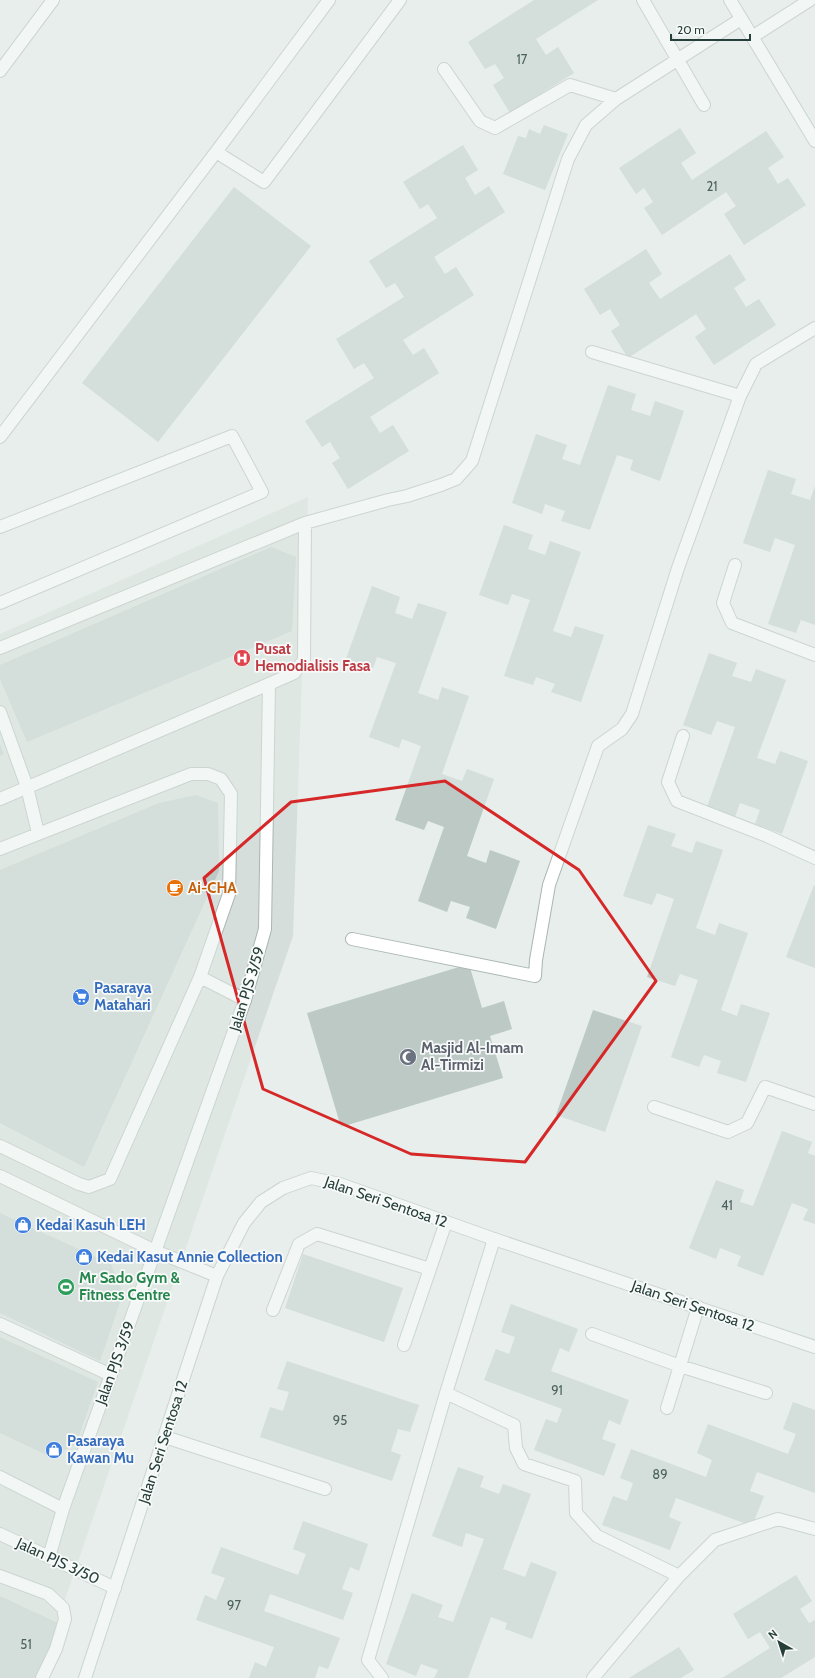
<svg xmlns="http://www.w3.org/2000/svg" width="815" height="1678" font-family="Cabin,sans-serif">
<rect width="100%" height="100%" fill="#e7eeeb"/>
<path fill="#d5deda" d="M308,497L293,936L38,1678H0V634Z"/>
<path fill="#bcc9c5" d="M534,0H598L536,39L546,55L558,47L574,73L510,113L493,85L504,78L495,64L485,69L468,42Z
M544,125L568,134L545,190L503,174L518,136L526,138L529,129L540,134Z
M680,128L696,153L681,163L692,180L766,131L784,157L768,168L778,184L788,178L806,205L744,245L724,214L736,206L726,192L662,235L644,208L653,202L644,188L636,194L619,168Z
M463,145L478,170L465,178L475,195L489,186L505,212L434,257L445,274L456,267L474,295L403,340L413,355L424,348L439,373L370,417L380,433L393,425L409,451L348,489L332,463L340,458L330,442L322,447L305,421L374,378L364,363L354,369L336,339L404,297L395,283L386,288L369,261L437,218L428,204L420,209L403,182Z
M234,187L311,246L158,442L82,383Z
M646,249L662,274L649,283L660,299L730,254L746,280L734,288L746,307L759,299L776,325L714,365L695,337L706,329L696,314L628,358L611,331L620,325L610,309L600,315L584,289Z
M608,385L636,394L631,410L650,416L655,401L684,411L660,481L630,470L633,460L617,455L590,530L561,521L565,511L545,504L542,514L512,503L536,434L567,445L562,459L580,465Z
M768,470L796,479L791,494L810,500L815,486V625L801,620L796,633L768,624L795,545L775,538L770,552L743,543Z
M504,525L533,535L528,549L545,555L550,541L581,552L553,631L571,637L575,626L604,635L581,702L551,692L555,684L536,677L533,685L504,676L530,600L512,594L508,605L479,595Z
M271,547L296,557L292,631L27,742L0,679V665Z
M372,586L400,597L395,613L412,619L418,603L447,612L418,693L438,700L442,687L469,696L442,774L462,781L467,769L494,779L467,856L486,863L490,850L520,861L496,929L466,918L470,907L451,901L447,912L418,901L444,827L428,821L424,830L395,820L421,746L402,739L399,748L369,737L396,663L377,657L373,668L346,659Z
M709,653L737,663L732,676L751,682L756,669L786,680L757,758L775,764L780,751L808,761L782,834L755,824L760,810L740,803L735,817L707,807L735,727L717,721L711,735L683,725Z
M0,744L4,754L0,756Z
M196,795L218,803L219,871L84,1167L0,1123V870L159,803Z
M648,825L676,834L671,846L692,853L696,841L723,850L696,928L715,935L719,923L748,933L721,1010L737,1016L741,1004L770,1013L746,1082L717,1073L721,1061L704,1055L699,1067L671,1057L698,980L680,974L675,986L647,977L674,899L657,893L652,905L623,896Z
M814,885L815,886V968L786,957Z
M469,964L482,1008L504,1001L512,1029L490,1036L503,1078L341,1127L307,1013Z
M593,1010L642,1026L605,1132L556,1115Z
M782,1131L812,1142L808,1153L815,1156V1224L803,1220L808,1209L792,1203L763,1276L737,1266L741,1256L720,1248L716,1259L689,1248L716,1180L744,1190L740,1202L753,1206Z
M0,1213L111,1264L123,1294L100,1361L0,1313Z
M303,1254L403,1288L384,1342L285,1308Z
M511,1304L578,1329L569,1352L560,1348L551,1371L629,1400L620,1425L609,1420L602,1439L616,1444L604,1476L534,1450L546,1419L557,1423L562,1409L484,1380L496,1349L509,1354L515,1337L501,1332Z
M0,1337L98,1382L76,1444L51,1457L0,1433Z
M287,1361L419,1405L410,1432L398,1429L391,1451L401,1455L392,1481L260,1437L270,1407L283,1411L289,1392L277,1389Z
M793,1402L815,1410V1493L757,1472L750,1491L764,1496L752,1526L676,1498L669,1517L681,1522L670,1550L602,1525L613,1496L627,1501L633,1483L620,1478L631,1449L706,1477L712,1460L697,1453L708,1424L788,1454L796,1434L783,1429Z
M458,1467L484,1476L480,1487L499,1494L503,1484L531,1494L503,1569L525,1577L531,1562L557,1572L532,1639L505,1629L507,1623L491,1617L468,1678H434L438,1670L421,1664L416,1676L386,1664L412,1593L443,1605L438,1617L453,1622L484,1539L466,1533L462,1547L432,1536Z
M303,1521L368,1544L359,1571L350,1567L342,1589L353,1593L343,1620L270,1594L264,1611L340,1638L328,1669L319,1666L315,1678H249L255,1662L266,1667L274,1647L196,1620L205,1595L216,1600L225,1578L211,1573L221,1547L298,1575L306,1554L293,1549Z
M796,1575L812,1601L800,1609L809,1623L815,1620V1657L781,1678H722L770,1648L760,1632L748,1639L733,1614Z
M0,1596L62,1625L37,1678H0Z
M679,1647L694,1670L681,1678H629Z"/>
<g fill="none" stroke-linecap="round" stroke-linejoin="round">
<defs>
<path id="service" d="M643,0L704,105
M752,37L810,0
M444,69L480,121L495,128L570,85L616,99
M0,71L53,0
M216,152L264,182L400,0
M592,352L740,396
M0,437L216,152L329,0
M305,523L388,500L407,496L441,485L456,479L472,461L568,159L586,125L616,99L741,19
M0,527L232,436L262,492L0,603
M735,565L723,603L732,623L815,655
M0,648L305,523L304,660L294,673L269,684
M0,712L27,787L38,833
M683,736L668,782L677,801L767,836L815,858
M0,849L191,774H208L221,779L231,794L229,894L200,977L110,1179L89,1187L79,1184L0,1146
M352,939L535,976L536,960L549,885L598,746L622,729L632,714L678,568L740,396L756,364L815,328
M200,977L245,1000
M654,1107L728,1132L747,1123L765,1087L815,1104
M155,1251L217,1276
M273,1310L299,1244L317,1234L430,1269
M0,1324L111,1375
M592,1334L680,1366L766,1393
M404,1345L446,1222
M446,1393L514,1425L516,1448L524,1464L575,1481L576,1513L597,1536L679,1576
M667,1408L698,1307
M165,1437L325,1489
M0,1576L48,1594L63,1608L65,1619L56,1649L42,1678
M382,1678L368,1660L446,1393L494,1239
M593,1678L679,1576L715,1540L778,1519L815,1529"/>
<path id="minor" d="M0,799L269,684L265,929L245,1000L63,1509L49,1557
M0,1176L155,1251
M0,1477L63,1509
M0,1534L115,1588"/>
<path id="tertiary" d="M730,0L815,141
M85,1678L217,1276L244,1223L261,1202L283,1188L311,1178L340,1184L494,1239L815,1347"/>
</defs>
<use href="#service" stroke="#aab6b2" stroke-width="14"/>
<use href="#minor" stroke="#aab6b2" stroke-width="14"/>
<use href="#tertiary" stroke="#aab6b2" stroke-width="14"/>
<use href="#service" stroke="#fff" stroke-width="12"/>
<use href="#minor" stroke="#fff" stroke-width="12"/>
<use href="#tertiary" stroke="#fff" stroke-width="12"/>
</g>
<path d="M0 0H815V1678H0ZM445,781L579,870L656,981L525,1162L411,1154L263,1089L204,878L291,802Z" fill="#e7eeeb" fill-opacity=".55" fill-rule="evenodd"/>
<path fill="none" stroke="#d62828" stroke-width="3" stroke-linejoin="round" d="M445,781L579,870L656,981L525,1162L411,1154L263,1089L204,878L291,802Z"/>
<defs>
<symbol id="hospital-disc" viewBox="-11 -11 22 22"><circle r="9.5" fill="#e0444e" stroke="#f7faf9"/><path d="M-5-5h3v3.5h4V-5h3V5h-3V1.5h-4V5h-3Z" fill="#fff"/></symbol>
<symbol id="cafe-disc" viewBox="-11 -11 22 22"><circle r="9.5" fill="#e8710a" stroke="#f7faf9"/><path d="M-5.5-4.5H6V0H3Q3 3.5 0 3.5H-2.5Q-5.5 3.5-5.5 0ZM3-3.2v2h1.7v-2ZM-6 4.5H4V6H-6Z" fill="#fff"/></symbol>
<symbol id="supermarket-disc" viewBox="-11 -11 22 22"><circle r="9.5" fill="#3f7fe0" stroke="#f7faf9"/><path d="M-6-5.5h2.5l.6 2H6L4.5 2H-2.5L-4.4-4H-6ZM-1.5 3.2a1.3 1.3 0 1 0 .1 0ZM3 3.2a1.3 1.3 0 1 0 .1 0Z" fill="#fff"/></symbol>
<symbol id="mosque-disc" viewBox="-11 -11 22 22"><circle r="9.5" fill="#6b7280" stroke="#f7faf9"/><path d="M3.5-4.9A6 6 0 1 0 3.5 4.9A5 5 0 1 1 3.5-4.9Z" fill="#fff"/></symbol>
<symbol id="shop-disc" viewBox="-11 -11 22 22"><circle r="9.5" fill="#3f7fe0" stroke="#f7faf9"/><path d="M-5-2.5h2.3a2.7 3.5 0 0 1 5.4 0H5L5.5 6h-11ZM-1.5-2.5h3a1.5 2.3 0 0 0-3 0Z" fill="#fff"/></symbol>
<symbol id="stadium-disc" viewBox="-11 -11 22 22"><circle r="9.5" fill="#2e9e5b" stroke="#f7faf9"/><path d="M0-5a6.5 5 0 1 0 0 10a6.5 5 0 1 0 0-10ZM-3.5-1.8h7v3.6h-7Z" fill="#fff"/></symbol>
</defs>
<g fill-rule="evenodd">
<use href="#hospital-disc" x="232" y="648" width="20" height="20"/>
<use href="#cafe-disc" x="165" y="878" width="20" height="20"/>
<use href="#supermarket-disc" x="71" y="987" width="20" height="20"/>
<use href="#mosque-disc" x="398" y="1047" width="20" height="20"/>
<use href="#shop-disc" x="13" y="1215" width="20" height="20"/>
<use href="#shop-disc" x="74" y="1247" width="20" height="20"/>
<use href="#stadium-disc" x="56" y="1277" width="20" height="20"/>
<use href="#shop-disc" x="44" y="1440" width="20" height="20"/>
</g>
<g text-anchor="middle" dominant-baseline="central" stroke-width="3.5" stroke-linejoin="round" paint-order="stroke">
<g font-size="13" fill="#4c625d">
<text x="522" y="59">17</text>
<text x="712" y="186">21</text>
<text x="727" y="1205">41</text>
<text x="557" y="1390">91</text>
<text x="340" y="1420">95</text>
<text x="660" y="1474">89</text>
<text x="234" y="1605">97</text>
<text x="26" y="1644">51</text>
</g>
<g font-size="15" font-weight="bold" fill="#be3a42" stroke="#f7faf9" text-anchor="start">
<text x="255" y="649">Pusat<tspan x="255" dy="17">Hemodialisis Fasa</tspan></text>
</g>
<g font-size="15" font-weight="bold" fill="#c56008" stroke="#f7faf9" text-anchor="start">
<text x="188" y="888">Ai-CHA</text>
</g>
<g font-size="15" font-weight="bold" fill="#366cbe" stroke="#f7faf9" text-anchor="start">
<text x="94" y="988">Pasaraya<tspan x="94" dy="17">Matahari</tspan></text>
<text x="36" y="1225">Kedai Kasuh LEH</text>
<text x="97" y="1257">Kedai Kasut Annie Collection</text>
<text x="67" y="1441">Pasaraya<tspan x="67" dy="17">Kawan Mu</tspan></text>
</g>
<g font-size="15" fill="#273f3a" stroke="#f7faf9">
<text transform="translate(247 989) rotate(-73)">Jalan PJS 3/59</text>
<text transform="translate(386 1202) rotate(19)">Jalan Seri Sentosa 12</text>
<text transform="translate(693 1306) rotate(19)">Jalan Seri Sentosa 12</text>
<text transform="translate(115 1363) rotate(-70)">Jalan PJS 3/59</text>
<text transform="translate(163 1442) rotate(-72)">Jalan Seri Sentosa 12</text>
<text transform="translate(58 1561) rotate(25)">Jalan PJS 3/50</text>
</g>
<g font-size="15" font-weight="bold" fill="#5b616d" stroke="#f7faf9" text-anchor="start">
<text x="421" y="1048">Masjid Al-Imam<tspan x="421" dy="17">Al-Tirmizi</tspan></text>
</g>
<g font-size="15" font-weight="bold" fill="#27864d" stroke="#f7faf9" text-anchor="start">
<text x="79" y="1278">Mr Sado Gym &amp;<tspan x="79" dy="17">Fitness Centre</tspan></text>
</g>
</g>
<g transform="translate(779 1642) rotate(321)" stroke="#f7faf9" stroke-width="3" paint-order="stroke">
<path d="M0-3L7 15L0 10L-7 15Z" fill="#273f3a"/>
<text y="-6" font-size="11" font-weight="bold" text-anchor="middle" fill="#273f3a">N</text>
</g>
<path d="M671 34v6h79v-6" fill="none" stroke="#273f3a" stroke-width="2"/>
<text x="677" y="34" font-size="12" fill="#273f3a" stroke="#f7faf9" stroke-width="3" paint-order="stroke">20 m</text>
</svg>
